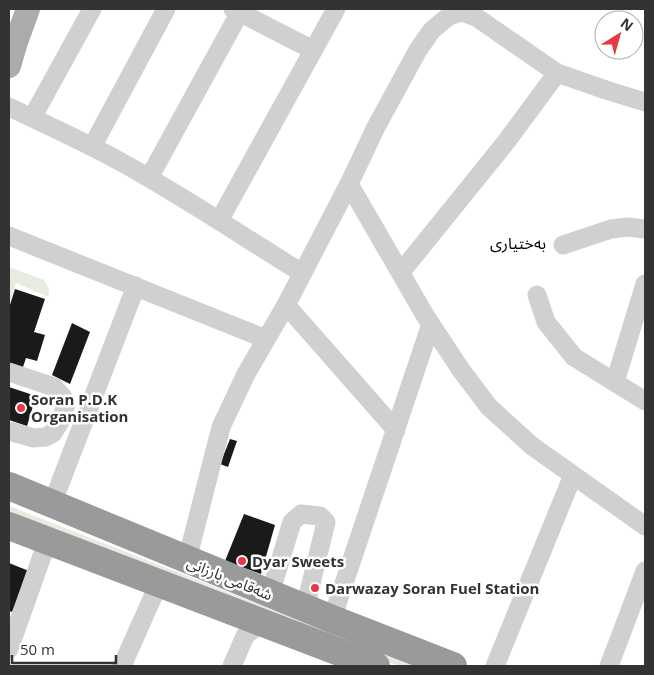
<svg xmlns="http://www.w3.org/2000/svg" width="654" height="675" font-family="'Open Sans','Noto Sans Arabic',sans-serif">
<rect width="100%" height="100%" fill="#fff"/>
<path fill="#e6ecdf" d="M9,267L44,280L49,289L48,297L16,283L9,305Z
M9,506L416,666H399L9,513Z"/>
<path fill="#1a1a1a" d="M15,289L45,299L34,332L45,335L37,361L26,358L21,373L9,369V308Z
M72,323L90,332L70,384L52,375Z
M9,387L36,396L27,426L9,420Z
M230,439L237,441L228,467L220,464Z
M244,514L275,525L261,574L225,561Z
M9,563L29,571L12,612L9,611Z"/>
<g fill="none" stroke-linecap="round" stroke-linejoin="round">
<path stroke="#d0d0d0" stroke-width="19" d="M233,9L313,50
M9,107C47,125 85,142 121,162C183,196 242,236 302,273
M32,118L92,9
M92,147L166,9
M149,178L240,12
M349,184L426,317L461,370L489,407L532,446L645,526
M219,221L336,9
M9,236L266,339
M563,245L611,229L627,227L645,229
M401,272L506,142L557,73
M537,295L546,322L574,357L645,401
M286,305L396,430
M9,372L54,387L63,397L66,405L61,420L53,433L46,437L34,438L9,431
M615,382L645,284
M52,504L136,286
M187,560L221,427L246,374L286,305L349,184L376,127L418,50L432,30L449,16L462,12L476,17L557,73L609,91L645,102
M270,594L292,522L301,514L320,516L326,522L305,608
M332,619L431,324
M9,649L42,556L50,541
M122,666L159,583
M232,666L245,636L260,623
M495,666L573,475
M609,666L645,571"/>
<path stroke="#ababab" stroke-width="24" d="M9,66L16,42L28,9"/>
<path stroke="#9a9a9a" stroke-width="28" d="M9,486L332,619L453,666
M9,526L376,666"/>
</g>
<g fill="#e63946" stroke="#fff" stroke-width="2">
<circle cx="21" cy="408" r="5"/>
<circle cx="242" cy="561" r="5"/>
<circle cx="315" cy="588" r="5"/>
</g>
<g text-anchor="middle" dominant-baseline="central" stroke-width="5" stroke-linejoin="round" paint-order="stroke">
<g font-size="15" font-weight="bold" fill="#333" stroke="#fff" text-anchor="start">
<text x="31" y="399">Soran P.D.K<tspan x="31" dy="17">Organisation</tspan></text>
<text x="252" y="561">Dyar Sweets</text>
<text x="325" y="588">Darwazay Soran Fuel Station</text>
</g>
<g font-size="15" fill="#333" stroke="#fff">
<text transform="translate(230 578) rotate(22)">شەقامی بارزانی</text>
</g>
<g font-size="16" fill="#000" stroke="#fff">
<text x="518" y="243">بەختیاری</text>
</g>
</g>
<rect width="654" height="675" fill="none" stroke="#333333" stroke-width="20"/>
<g transform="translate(619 35) rotate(37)"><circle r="24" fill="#ffffff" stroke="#adadad"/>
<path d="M0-4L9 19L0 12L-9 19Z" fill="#e63946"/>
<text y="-8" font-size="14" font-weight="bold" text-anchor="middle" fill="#333333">N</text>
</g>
<path d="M12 655v8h104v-8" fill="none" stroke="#333333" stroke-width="2.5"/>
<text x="20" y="655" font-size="15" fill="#333333" stroke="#ffffff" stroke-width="4" paint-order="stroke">50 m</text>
</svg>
